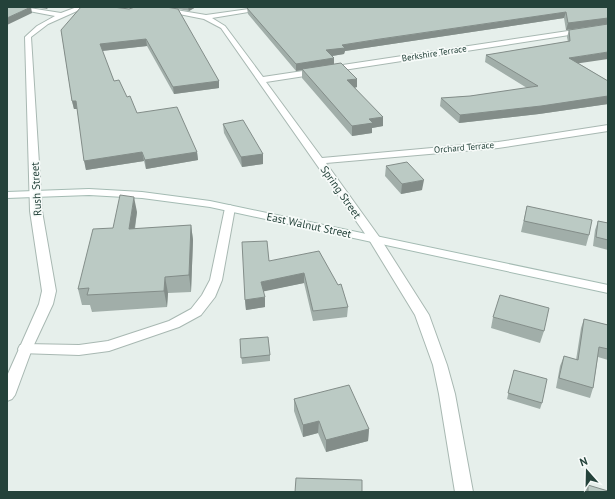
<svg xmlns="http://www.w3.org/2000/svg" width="615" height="499" font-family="'PT Sans',sans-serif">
<rect width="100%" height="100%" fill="#e6efeb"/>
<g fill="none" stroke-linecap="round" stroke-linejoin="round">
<defs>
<path id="lane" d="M230,205L235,208L222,280L215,297L201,315L179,327L109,351L79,355L20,353L18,349L20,345L25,344L79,345L108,341L169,321L191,309L202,295L210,280L225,208Z"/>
<path id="street" d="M8,7H23L61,13L77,7H86L48,24L31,37L42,211L56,291L53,304L32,349L15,395L12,399L7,401V376L39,304L42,291L30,211L25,37L37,26L55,16Z
M144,7H158L206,15L263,7H279L212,18L225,26L263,77L608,25V29L266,82L322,158L498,142L608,125V131L498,148L326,163L380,238L429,315L447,365L455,394L473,492H455L439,394L433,365L415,315L368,238L221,28L204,19Z"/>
<path id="secondary" d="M89,189L142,192L210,201L608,285V293L210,207L142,198L89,195L7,198V192Z"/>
</defs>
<use href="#lane" stroke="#a8b8b2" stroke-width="2"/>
<use href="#street" stroke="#a8b8b2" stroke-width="2"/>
<use href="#secondary" stroke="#a4bbb3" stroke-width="2"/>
<use href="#lane" fill="#fff" fill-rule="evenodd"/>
<use href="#street" fill="#fff" fill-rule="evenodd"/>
<use href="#secondary" fill="#fff" fill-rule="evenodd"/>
</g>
<path fill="#a1aea9" d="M33,7H50L46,9Z
M135,7H196L189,11L173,8L219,81V88L174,94L147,46L102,51L114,81L127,97L137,113L197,152L198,160L146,169L144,161L86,170L77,109H74L72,101L61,30L129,9Z
M242,7H608V24L566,30L564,18L345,51L344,54L332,56L334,58V65L357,79V87L355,88L383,126L372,128V133L352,136L302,78V70L296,71L248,14L247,8H243Z
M569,30L578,63L608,81V104L539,114L459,123L440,106L441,98L470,96L527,88L485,62L486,55L568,42L567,37Z
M223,124L263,154V164L242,167L224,133Z
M386,166L422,190L401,194L385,176Z
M527,206L589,235L586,246L521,232Z
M137,212L135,229L191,225L193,240L191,292L168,293L167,307L92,312L90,305H82L78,289L113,228Z
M598,221L608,223V250L593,246L595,230Z
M319,251L348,307L347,317L313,321L304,283L263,291L265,307L246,310L245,300Z
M493,317L544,331L540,343L491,328Z
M584,319L608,325V360L598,357L593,388L590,398L556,388L560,366L564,356L576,360L581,328Z
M240,339L270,355V361L242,364Z
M514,370L542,403L540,409L507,399Z
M294,399L369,429L368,441L326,452L318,433L303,437L294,411Z
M588,485L608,492H585Z"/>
<path fill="#838d89" d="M31,7L32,13L7,25V18Z
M46,7H50L46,9Z
M188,7H196L189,11Z
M566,12L564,18L345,51L344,54L326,57V50L342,45Z
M608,18V24L566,30L568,23Z
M146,39L147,46L101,51L100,44Z
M608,52V59L567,65L569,58Z
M334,58V65L296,71V64Z
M357,79V87L347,89V80Z
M219,81V88L174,94L173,87Z
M608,96V104L539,114L459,123L460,115Z
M72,101H76L77,109H74Z
M383,117V126L372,128V133L352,136V126L369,119Z
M142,152L144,161L86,170L84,161Z
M197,152L198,160L146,169L145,160Z
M263,154V164L242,167L241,157Z
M424,180L422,190L401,194L402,184Z
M134,197L137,212L132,245L129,229Z
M191,225L193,240L191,292L189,275Z
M304,273V283L261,292V282Z
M165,277L168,293L167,307L164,291Z
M265,297V307L246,310L245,300Z
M319,421L318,433L303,437V425Z
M369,429L368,441L326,452V440Z"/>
<path fill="#bbcac4" stroke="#838d89" d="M7,7H31L7,18Z
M81,7H113L129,9L135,7H166L178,9L219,81L173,87L146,39L100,44L114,81L119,80L127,97L130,96L137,113L177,107L197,152L145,160L142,152L84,161L76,101H72L61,30Z
M251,7H608V18L568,23L566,12L380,39L342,45L345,48L326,50L334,58L296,64L247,8Z
M608,24V52L569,58L608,81V96L541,106L460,115L441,98L470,96L538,86L486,55L570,41L569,30Z
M341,63L357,79L347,80L383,117L369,119L373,123L352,126L302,69Z
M243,120L263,154L241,157L223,124Z
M407,162L424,180L402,184L386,166Z
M120,195L134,197L129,229L191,225L189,275L165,277L164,291L87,295L89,288L78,289L93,229L113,228Z
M527,206L592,220L589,235L524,221Z
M598,221L608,223V240L596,237Z
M267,241L269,261L319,251L338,285L341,284L348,307L313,311L304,273L261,282L265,297L245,300L242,242Z
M500,295L549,308L544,331L493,317Z
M584,319L608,325V349L599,347L593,388L559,378L564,356L578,360Z
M268,337L270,355L241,358L240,339Z
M514,370L547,379L542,403L508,393Z
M349,385L369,429L326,440L319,421L303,425L294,399Z
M296,478L362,480V492H295Z
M588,485L608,491V492H588Z"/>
<g text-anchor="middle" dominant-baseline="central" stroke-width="3.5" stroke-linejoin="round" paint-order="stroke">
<g font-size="9" fill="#24423a" stroke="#f7fbf9">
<text transform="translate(434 53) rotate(-9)">Berkshire Terrace</text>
<text transform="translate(464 147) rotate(-5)">Orchard Terrace</text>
</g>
<g font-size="11" fill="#24423a" stroke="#f7fbf9">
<text transform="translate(36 189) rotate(-93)">Rush Street</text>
<text transform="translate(341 192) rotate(55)">Spring Street</text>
<text transform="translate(309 225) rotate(12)">East Walnut Street</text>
</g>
</g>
<rect width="615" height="499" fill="none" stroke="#24423a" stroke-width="16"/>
<g transform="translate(587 471) rotate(340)" stroke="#f7fbf9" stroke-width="3" paint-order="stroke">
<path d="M0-3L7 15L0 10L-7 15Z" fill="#24423a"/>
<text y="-6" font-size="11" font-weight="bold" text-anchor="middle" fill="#24423a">N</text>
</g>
</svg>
